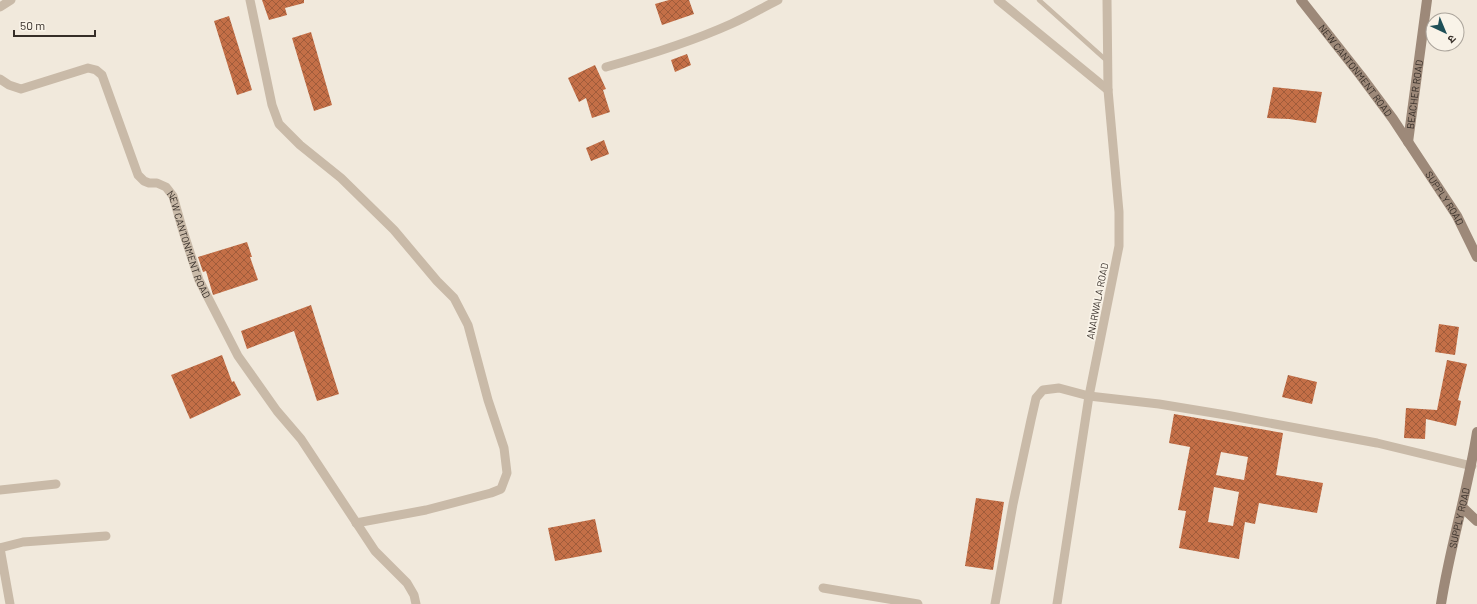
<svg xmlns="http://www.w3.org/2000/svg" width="1477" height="604" font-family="Barlow,'Noto Sans Devanagari',sans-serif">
<defs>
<pattern id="building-cross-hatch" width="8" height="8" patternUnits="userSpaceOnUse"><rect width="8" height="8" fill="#c46f47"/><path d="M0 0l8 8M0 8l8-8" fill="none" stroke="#a05c3b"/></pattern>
</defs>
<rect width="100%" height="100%" fill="#f1e9dc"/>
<path fill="url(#building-cross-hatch)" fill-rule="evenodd" d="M262,0H304V3L285,8L287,15L269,20Z
M669,0H689L694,14L662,25L655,4Z
M229,16L252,90L237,95L214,21Z
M311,32L332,105L314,111L292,38Z
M687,54L691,65L675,72L671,60Z
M595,65L606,89L603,90L610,112L592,118L586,98L579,102L568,78Z
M1273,87L1322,92L1316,123L1289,119L1267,118Z
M604,140L609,154L591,161L586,148Z
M247,242L252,257H250L258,280L213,295L206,271L203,272L198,257Z
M311,305L339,394L317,401L294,331L247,349L241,331Z
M1439,324L1459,327L1455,355L1435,352Z
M222,355L232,382L234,381L241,395L190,419L171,375Z
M1447,360L1467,364L1458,400L1461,401L1456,426L1426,419L1425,439L1404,438L1406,408L1437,410Z
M1288,375L1317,382L1312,404L1282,397Z
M1174,414L1283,433L1276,475L1323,483L1317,513L1259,503L1255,524L1245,522L1239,559L1179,548L1186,511L1178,510L1190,447L1169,443ZM1221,452L1248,457L1244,480L1216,475ZM1214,487L1239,492L1233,526L1208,522Z
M976,498L1004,502L993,570L965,566Z
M595,519L602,552L555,561L548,528Z"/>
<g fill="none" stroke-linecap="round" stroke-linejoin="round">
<path stroke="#c9baa8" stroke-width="4.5" d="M1039,0L1106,60"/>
<g stroke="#c9baa8" stroke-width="9">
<path d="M250,0L272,105L279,124L300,145L341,178L394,230L437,281L454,298L468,325L488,400L504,448L507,473L501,489L491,493L426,510L356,523"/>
<path d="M998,0L1108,90"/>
<path d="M0,7L11,0"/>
<path d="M606,67C649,55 691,42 731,24C747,17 762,8 778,0"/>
<path id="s1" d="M0,79L9,85L21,89L88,68L96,70L102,75L138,175L144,181L149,183H157L166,187L173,196L183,231L199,280L238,356L277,411L301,439L375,551L407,583L414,595L416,604"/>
<path d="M0,490L56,484"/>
<path d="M0,548L23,542L106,536"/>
<path d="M0,548L10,604"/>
<path d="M823,588L918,604"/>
<path d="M995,604L1013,504L1031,420L1036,398L1043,390L1059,388L1089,396L1159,404L1226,415L1377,443L1472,466"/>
<path d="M1057,604L1089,396L1119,246V212L1108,90L1107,0"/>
</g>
<g stroke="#9d8979" stroke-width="10">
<path id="s2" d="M1301,0L1361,76L1393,119L1457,216L1477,257"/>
<path id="s3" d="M1408,142L1427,0"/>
<path d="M1462,507L1477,521"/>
<path id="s4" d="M1441,604C1450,546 1468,490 1477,432"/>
</g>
</g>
<g text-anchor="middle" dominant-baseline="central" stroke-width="3.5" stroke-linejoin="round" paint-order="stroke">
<g font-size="10" fill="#362e28" stroke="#f9f3e8">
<text stroke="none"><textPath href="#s2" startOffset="89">NEW CANTONMENT ROAD</textPath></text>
<text stroke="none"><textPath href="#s3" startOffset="48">BEACHER ROAD</textPath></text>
<text stroke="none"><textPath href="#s2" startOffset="245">SUPPLY ROAD</textPath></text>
<text stroke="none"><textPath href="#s1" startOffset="310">NEW CANTONMENT ROAD</textPath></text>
<text transform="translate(1097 301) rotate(-79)">ANARWALA ROAD</text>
<text stroke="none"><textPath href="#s4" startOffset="88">SUPPLY ROAD</textPath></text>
</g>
</g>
<g transform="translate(1445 32) rotate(136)"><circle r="19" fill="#f9f3e8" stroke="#aba49b"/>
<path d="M0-3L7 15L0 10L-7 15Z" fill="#1e4f57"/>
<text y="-6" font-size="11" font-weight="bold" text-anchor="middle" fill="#362e28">उ</text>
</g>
<path d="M14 30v6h81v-6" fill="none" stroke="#362e28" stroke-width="2"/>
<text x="20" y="30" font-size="12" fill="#362e28" stroke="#f9f3e8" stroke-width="3" paint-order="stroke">50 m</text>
</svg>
